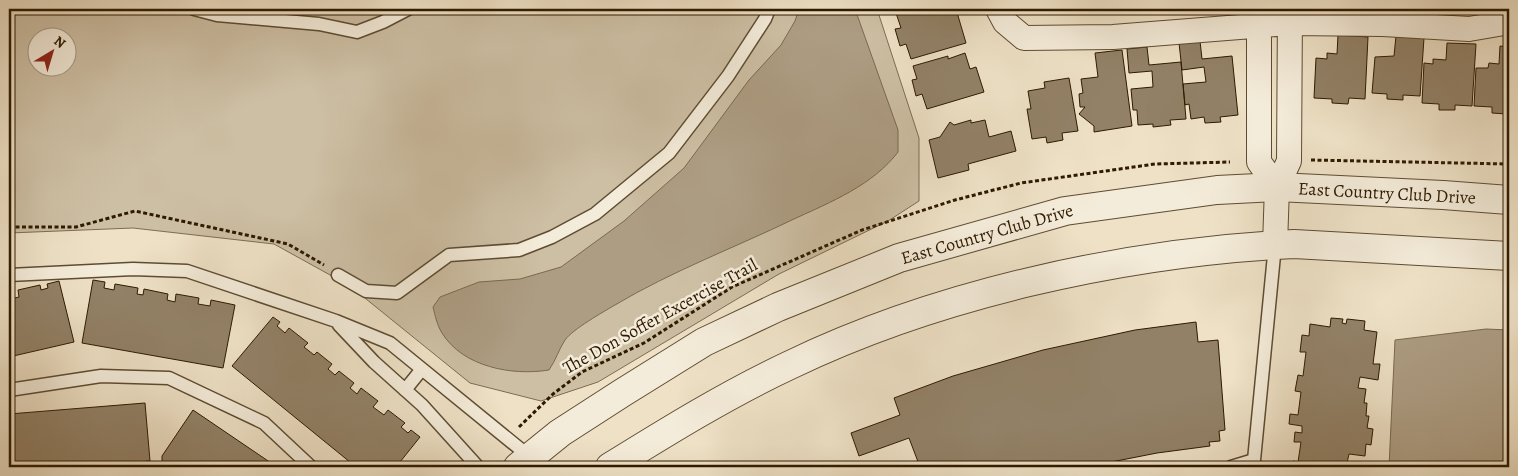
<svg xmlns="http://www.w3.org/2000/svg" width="1518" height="476" font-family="Alegreya,serif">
<rect width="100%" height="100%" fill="#eee1c6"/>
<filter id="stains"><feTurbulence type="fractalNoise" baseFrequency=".004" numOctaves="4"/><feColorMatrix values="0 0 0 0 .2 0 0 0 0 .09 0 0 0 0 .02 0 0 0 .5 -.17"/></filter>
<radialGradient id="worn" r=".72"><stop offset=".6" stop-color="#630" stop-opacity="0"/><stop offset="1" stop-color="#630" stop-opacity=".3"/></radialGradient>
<path fill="#cdbfa4" stroke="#7e6c52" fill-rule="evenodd" d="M9,9H877L919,138V201L888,221L779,274L598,382L541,401L470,383L350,286L274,244L133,228L9,233ZM38,38H68V68H38Z"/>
<path fill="#ad9d83" stroke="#7a694f" d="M799,9H855L898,130V152C873,185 831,202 794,219C734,248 672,271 615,305C603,312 573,329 565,340C559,349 556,360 549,370C512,376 463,367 442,333C437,325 435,315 433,307L440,297L479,282L520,279L561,267L624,221L684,168L749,80L781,45L795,21Z
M1486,329L1509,330V467H1389L1395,340Z"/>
<path fill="#928167" stroke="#2e1a00" d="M910,9H956L966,43L911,59L906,44L900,46L895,29L901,28L896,13Z
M1338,35L1368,37L1365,99L1349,98L1348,104L1332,103V99L1314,98L1316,58L1327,59V53L1337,54Z
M1396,36L1424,38L1420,96L1403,95V100L1387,99V94L1372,93L1375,57L1394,56Z
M1200,41L1202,59L1232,56L1238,115L1220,117L1221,122L1205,123L1204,117L1191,119L1189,104L1185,105L1183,84L1206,82L1204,67L1182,70L1179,43Z
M1447,43L1476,44L1472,106L1455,105V110H1439V104L1422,103L1424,63L1433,64V59L1446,60Z
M1500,46L1509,47V108H1507V114L1492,113V107L1474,106L1476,68H1488L1489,63L1499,64Z
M1147,47L1149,65L1181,62L1186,119L1170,120L1171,125L1153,127V124L1138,125L1137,110H1133L1131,89L1153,87L1152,71L1129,73L1127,49Z
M1122,50L1132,126L1094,132V126L1079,114L1085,107H1080L1079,94L1083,93L1081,79L1098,77L1095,53Z
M965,53L970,69L976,67L984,92L927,109L922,94L916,96L912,80L917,79L913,66L948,56V59Z
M1069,78L1078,131L1062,133L1063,140L1047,143L1046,137L1032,139L1027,109H1031L1028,91L1045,88L1044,82Z
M971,120V123L985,120L989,137L1011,131L1016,151L968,164L969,170L938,178L929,140L940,137L950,122L954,125Z
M93,280L105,282L104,288L114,290L115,284L138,288L137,294L143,295L144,289L168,294L167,300L175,302L176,294L199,298L198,304L210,306L211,300L235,305L223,368L82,343Z
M59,281L74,342L9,357V292L11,299L19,297L18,290L40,285L41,290L48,288L47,284Z
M273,317L280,322L277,326L285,333L289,328L308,343L304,347L314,355L317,352L332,364L328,369L335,375L339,371L354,383L350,388L357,394L361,388L378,401L373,407L384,415L388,410L405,423L401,427L408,433L411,430L420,437L396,467H356L232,366Z
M1331,318L1343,319L1342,323L1346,324L1347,319L1365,321L1364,330L1377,332L1373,364H1380L1378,380L1360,377L1358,388L1366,389L1364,403H1367L1366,416H1369L1367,428L1373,429L1371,445L1366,444L1365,456L1349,454L1347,463L1359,464V467H1292L1293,461L1298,462L1301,442H1294L1295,432L1302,433V426L1289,424L1290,414L1298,415L1301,392L1295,391L1298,375L1303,376L1306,352H1300L1302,335L1309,336L1310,324L1330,327Z
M1196,322L1198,342L1218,340L1225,430L1219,431L1220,441L1209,442L1210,446L1157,453L1086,467H920L909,438L859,456L851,433L900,415L894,398L953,376L1043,350L1135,330Z
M145,403L150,461H146V466L123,467L122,464L112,465V467H9V414Z
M193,410L277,467H162V456Z"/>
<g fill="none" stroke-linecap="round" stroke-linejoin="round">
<defs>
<path id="service" d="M194,9L217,15L319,24L357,32L383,22L408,9
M9,275L133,269L187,271L336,321L390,343L530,457
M338,275L366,291L397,293L449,255L519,250L552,237L595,214L669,153L728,76L765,19L769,9
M339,325L374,362L422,405L478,467
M9,390L101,376L169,378L264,423L311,467
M405,390L422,369
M1231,467L1254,460L1275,245"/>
<path id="minor" d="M998,9L1005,22L1024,38L1113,37L1290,23L1383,24L1469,29L1504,23L1509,17
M1259,9V162L1277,187
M1275,245L1277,187L1289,161L1290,9"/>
<path id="tertiary" d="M518,467L560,433L622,393L704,342L778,307L899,258L1065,211L1217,190L1277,187L1443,195L1509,200
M610,467C668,431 728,394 790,365C935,295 1116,255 1275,245L1294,244L1509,256"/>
</defs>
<use href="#service" stroke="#5e4c32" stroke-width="15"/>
<use href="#minor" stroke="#5e4c32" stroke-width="26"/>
<use href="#tertiary" stroke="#5e4c32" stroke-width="30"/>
<path stroke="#2e1a00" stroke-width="3" stroke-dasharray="4 2.5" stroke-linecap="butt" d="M1311,160L1509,164
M9,227H76L135,211L288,244L324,265
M519,427L553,394L582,372L644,343L732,287L862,230L955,200L1021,183L1155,164L1230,162"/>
<use href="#service" stroke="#f4ecda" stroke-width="12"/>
<use href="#minor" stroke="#f4ecda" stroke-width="24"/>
<use href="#tertiary" stroke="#f4ecda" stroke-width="28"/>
</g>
<g text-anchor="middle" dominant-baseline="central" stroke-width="5" stroke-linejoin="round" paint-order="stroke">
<g font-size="18" fill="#2e1a00" stroke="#f4ecda">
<text transform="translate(1387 193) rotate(3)">East Country Club Drive</text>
<text transform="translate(987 234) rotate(-16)">East Country Club Drive</text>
<text transform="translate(660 316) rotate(-29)">The Don Soffer Excercise Trail</text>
</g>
</g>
<rect width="1518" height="476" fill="none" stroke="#eee1c6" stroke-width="30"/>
<rect x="10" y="10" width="1498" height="456" fill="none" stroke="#2e1a00" stroke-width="2.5"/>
<rect x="15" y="15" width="1488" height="446" fill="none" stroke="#2e1a00"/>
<g transform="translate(52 52) rotate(38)"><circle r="24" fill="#f4ecda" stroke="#a59883"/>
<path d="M0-4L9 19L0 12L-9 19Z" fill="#8f2418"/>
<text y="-8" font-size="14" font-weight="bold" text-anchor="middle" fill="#2e1a00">N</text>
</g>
<rect width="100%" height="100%" filter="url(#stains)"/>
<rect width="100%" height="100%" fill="url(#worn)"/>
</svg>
